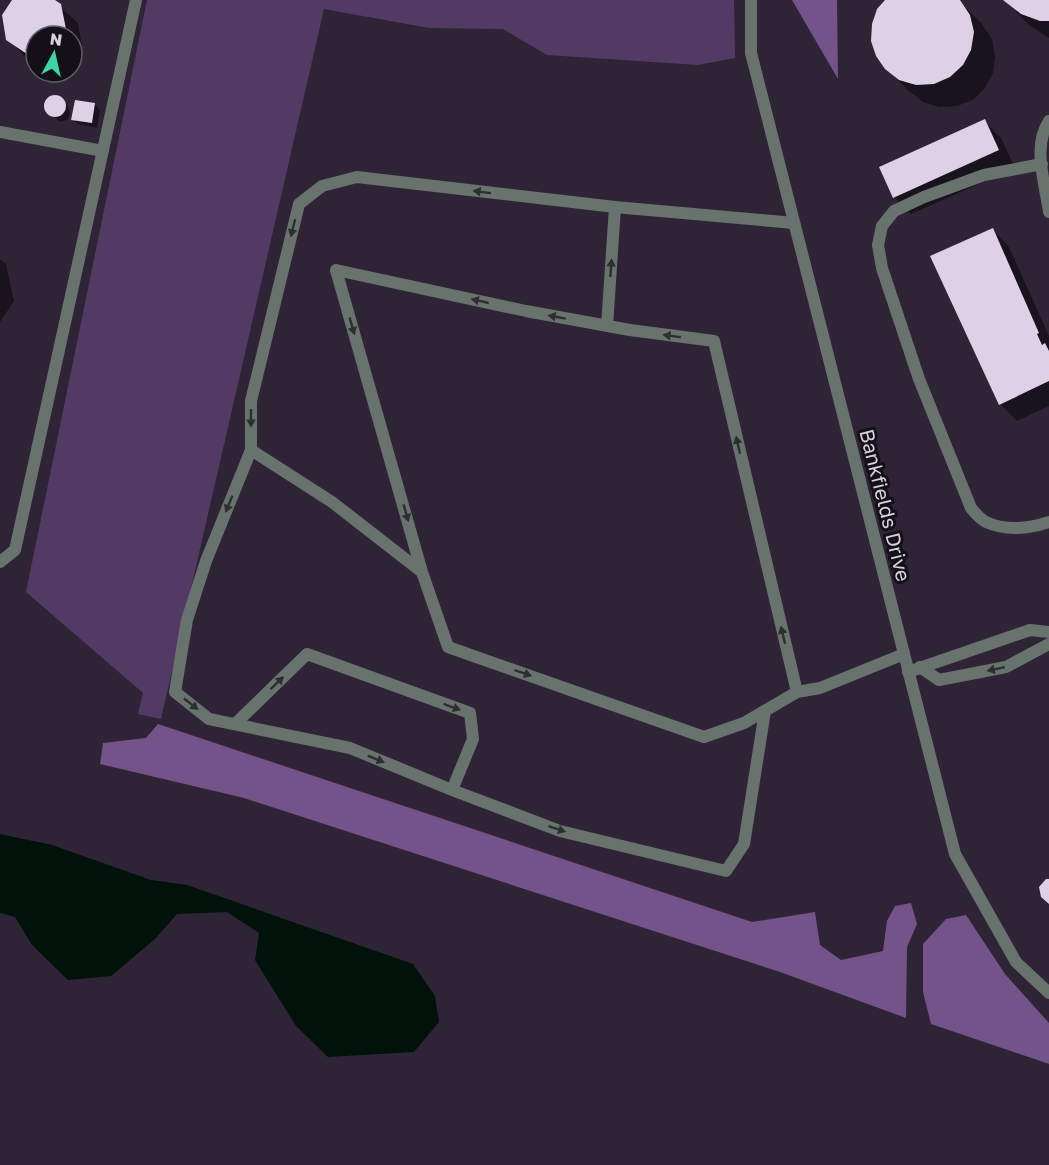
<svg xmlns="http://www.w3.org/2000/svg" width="1049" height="1165" font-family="'Golos Text',sans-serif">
<rect width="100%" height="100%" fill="#2e2436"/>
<path fill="#533a65" d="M147,0H734L735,58L698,65L547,55L503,29L429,28L324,9L161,719L138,714L143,693L26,592Z"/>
<path fill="#73538a" d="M792,0H837L838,79Z
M158,724L752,922L815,912L820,945L841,960L883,951L887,921L895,906L911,903L917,924L907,947L906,1018L780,972L244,798L100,764L103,743L146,738Z
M966,915L1005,974L1049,1023V1064L931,1024L923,992V944L946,919Z"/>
<path fill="#00120a" d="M0,834L52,845L151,880L187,885L413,964L435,996L439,1022L414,1052L328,1057L296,1026L255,960L259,933L227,912L177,914L155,939L111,976L68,980L32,945L15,917L0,913Z"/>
<path fill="#0007" d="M14,0H52L78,23L82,46L72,61V36H36V64L25,57L8,39Z
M887,0H958L982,24L992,39L995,56L993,73L985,88L973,100L957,106L939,107L923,102L909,91L886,68Z
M1005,0H1049V38L1029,25Z
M56,97L68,106L70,114L67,120L60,122L47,112L45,105L49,99Z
M95,105L100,110L97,128L78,124L73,119Z
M984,121L1001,138L1015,168L911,214L894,197Z
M992,229L1009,247L1049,336V406L1017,421L1000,404Z
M0,259L6,264L14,301L0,322Z"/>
<path fill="#ddd0e7" d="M12,0H55L61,4L66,29L61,36H36V52L27,54L6,40L2,15Z
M885,0H960L970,15L974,32L971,50L963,65L950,77L934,84L916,85L899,80L885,69L876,56L871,41L872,24L877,9Z
M1003,0H1049V21H1040L1021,14Z
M44 106a11 11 0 1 1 22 0a11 11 0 1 1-22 0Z
M75,100L95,103L92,123L71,120Z
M985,119L999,150L893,198L879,167Z
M993,228L1039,333L1037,334L1042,345L1045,343L1049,351V381L999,405L930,256Z
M1046,879H1049V904L1041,897L1039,887Z"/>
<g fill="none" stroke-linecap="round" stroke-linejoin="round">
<path stroke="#68736e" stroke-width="12" d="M1049,121C1032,146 1045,183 1049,212
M0,132L103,151
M1042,164L984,175L924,197L894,211L882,226L878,245L882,268L919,379L971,508C975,513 980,519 986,522C1005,531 1029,529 1049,522
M615,207L794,223
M251,450L206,561L187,620L175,692L209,719L350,748L452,790L560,831L726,871L744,844L765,711
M0,562L15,550L136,0
M422,572L332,502L251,450V401L299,204L322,186L357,177L615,207L607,326
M920,667L939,680L1006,667L1049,644
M908,672L1030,630L1049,632
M797,692L714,341L630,330L526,311L336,270L422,572L448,647L704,737L744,723L797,692L820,688L904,654
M235,724L307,654L470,713L473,739L452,790"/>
<path stroke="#68736e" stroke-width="12" d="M751,0V53L955,854L1016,962L1049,993"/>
</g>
<defs><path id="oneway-solid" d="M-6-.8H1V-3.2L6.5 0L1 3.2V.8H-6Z" transform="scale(1.5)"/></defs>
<g fill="#2d2e32">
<use href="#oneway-solid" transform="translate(482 192) rotate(-173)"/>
<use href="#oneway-solid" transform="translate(293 228) rotate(104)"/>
<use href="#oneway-solid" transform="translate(611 268) rotate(-86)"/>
<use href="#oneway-solid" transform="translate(480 301) rotate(-167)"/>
<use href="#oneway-solid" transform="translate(557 317) rotate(-170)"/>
<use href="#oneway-solid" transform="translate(352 326) rotate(74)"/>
<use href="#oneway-solid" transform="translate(672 336) rotate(-173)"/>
<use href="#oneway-solid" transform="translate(251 418) rotate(90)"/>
<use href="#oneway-solid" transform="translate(738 445) rotate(-103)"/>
<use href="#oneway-solid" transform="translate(229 504) rotate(112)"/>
<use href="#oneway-solid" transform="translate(406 513) rotate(74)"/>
<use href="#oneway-solid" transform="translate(783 635) rotate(-103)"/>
<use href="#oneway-solid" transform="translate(996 669) rotate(168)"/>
<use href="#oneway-solid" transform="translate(523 673) rotate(19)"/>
<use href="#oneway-solid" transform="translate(277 683) rotate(-44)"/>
<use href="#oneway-solid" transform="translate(191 704) rotate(38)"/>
<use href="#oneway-solid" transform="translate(452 707) rotate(20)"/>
<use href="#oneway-solid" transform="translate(376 759) rotate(22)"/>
<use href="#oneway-solid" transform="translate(557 829) rotate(18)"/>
</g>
<g text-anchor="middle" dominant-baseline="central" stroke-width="6" stroke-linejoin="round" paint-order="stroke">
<g font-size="20" fill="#d8d1dd" stroke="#141018">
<text transform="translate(886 505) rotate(76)">Bankfields Drive</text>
</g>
</g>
<g transform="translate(54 54) rotate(8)"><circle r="28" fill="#141018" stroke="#625d67" stroke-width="1.5"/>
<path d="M0-4.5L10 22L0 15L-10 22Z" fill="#3ed4a3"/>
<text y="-9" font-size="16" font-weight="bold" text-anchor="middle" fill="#d8d1dd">N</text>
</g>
</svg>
